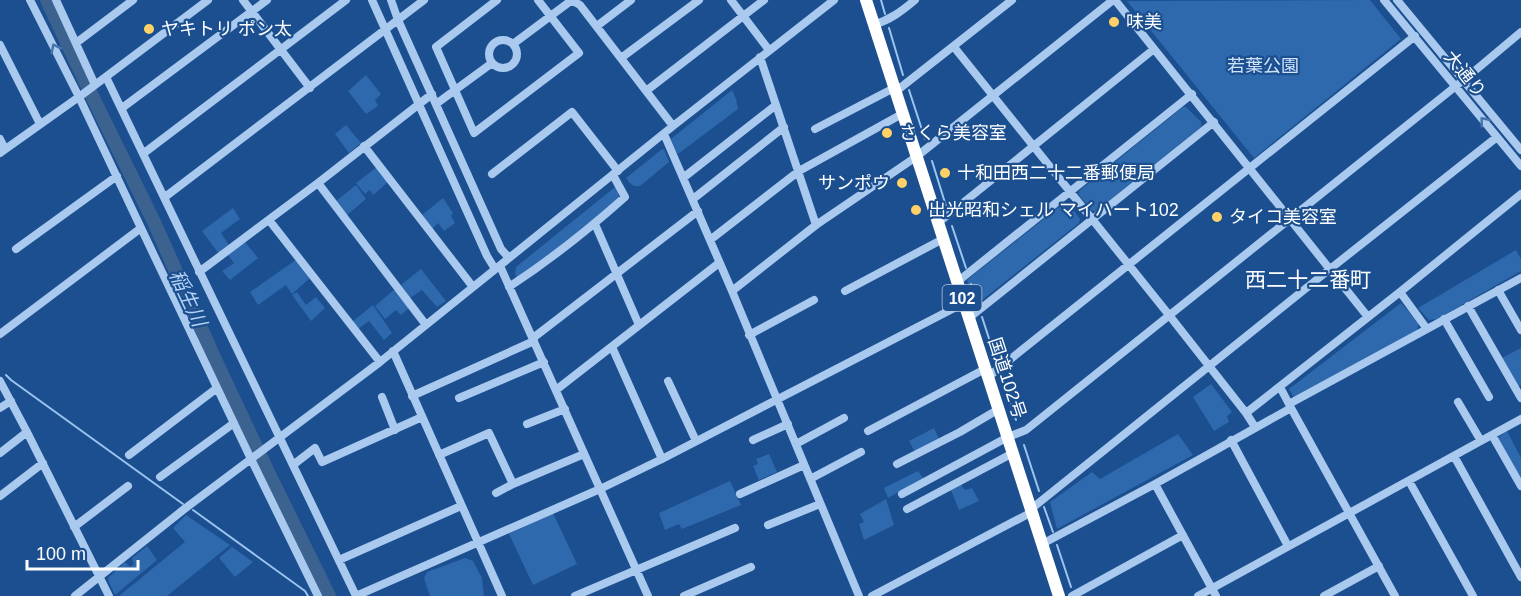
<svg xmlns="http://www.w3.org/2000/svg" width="1521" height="596" font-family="Arial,'Noto Sans JP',sans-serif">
<rect width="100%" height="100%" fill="#1b4f8f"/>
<path fill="#2e69ad" d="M1370,0L1401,39L1254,158L1127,1Z
M366,75L381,94L375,100L378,106L366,114L348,91Z
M732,90L736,99L738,109L678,154L674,148L671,139Z
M1183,107H1186L1201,122V127L1096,211H1092L1079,195V191Z
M346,125L361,143L349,153L335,134Z
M664,149L669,162L640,186C633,187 630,184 626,178L661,150Z
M377,167L388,182L373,195L370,190L365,194L356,183Z
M356,185L366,199L347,215L336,201Z
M615,187L618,190L619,198L584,231L517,278L515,274L516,267Z
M443,198L453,213L451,216L455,223L444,231L438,223L432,229L422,215Z
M1064,203H1068L1080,219L1079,223L977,304L974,302L967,280Z
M233,208L240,219L221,233L229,245L219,254L202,231Z
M245,242L258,258L230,280L222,271L234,263L228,255Z
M1516,250L1521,259V271L1437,319L1429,320L1418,308Z
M297,259L311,277L292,294L286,285L258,305L250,292Z
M421,269L446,301L437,307L422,290L410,298L401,285Z
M395,289L409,308L401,315L396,310L385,319L375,306Z
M297,292L306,305L316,297L325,308L311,321L292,295Z
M1401,303L1419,323L1417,330L1294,398L1289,389Z
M373,305L392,333L384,340L369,321L358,329L352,322Z
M1521,348V385L1518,387L1502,358Z
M1211,384L1232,412L1227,416L1229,422L1214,431L1193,397Z
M934,428L939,439L915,452L909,441Z
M1507,431L1521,458V480L1498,438Z
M1178,434L1193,455L1057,529L1050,502L1092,472L1100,479Z
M769,454L777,472L759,480L753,466L758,464L756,459Z
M918,471L923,478L888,498L884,488Z
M730,481L741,505L682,529L679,524L665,530L659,513Z
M961,485L965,490L972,488L979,501L959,510L951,490Z
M886,499L894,525L864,540L859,524L864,522L860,514Z
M553,513L577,564L533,585L509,534Z
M186,515L230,545L167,596H119L185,542L173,528Z
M147,546L157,560L115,595L108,580L109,577L125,562L130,567L134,564L132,558Z
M232,547L253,562L235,577L219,558Z
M465,558L473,561L482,578L484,596H430L424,578L427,572Z"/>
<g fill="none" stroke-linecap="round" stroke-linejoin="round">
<path stroke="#9cc4f0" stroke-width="2" d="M881,0L885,14
M889,28L903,75
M909,90L925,139
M932,161L946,206
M952,226L966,268
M971,284L977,302
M982,317L996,360
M6,375L11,380L183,504
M1002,377L1016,420
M1024,445L1039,491
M1044,507L1053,532
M193,510L305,591L308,596
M1057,545L1071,587"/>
<path stroke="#3c6290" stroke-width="14" d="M47,0L94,100L154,222L213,355L266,468L329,596"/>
<path stroke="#a9c9ee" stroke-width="8" d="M56,0L95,85
M243,0L310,88
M372,0L487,256L495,269
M391,0L398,20L501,249L509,258
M497,0L436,47L474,133L579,53L538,0
M571,0L580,5L673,126
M731,0L769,50
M1115,0L1368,317
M1384,0L1521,166
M1397,0L1521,150
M873,25C890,20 902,11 915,0
M597,26L631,0
M489 54a14 14 0 1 1 28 0a14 14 0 1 1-28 0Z
M76,43L133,0
M513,44L572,0
M0,45L40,124
M954,47L1169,315L1246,413L1255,427
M760,57L816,225
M621,58L699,0
M106,77L356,596
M646,91L764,0
M895,92L1012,0
M436,104L492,63
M122,108L267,0
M815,129L894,88
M664,134L732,291L859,596
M0,139L5,149
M364,146L473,287
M0,153L83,94L208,0
M144,153L346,0
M492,174L572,112L618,171
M683,178L776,105
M318,183L426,325
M165,197L424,0
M693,199L784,127
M269,220L380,362
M938,223L1154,49
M595,224L639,325
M141,228L251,459L318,596
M710,240L799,171L902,114
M16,249L117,176
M500,266L648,596
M199,272L318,183L432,94
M957,282L1192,94
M509,287C550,260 588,230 625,197L613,175
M1498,290L1521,330
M732,291L816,225L916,157L1113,0
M845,291L943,239
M1400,292L1427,329
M1468,306L1521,398
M969,318L1214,122
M1444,319L1489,397
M0,334L141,228L79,97L30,0
M749,335L814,300
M533,338L698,211
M612,347L662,459
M393,351L502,596
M988,377L1415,36
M0,381L27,432L109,596
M668,381L696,441
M1280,387L1290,406
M556,390L719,263
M412,396L534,341
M382,397L395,430
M459,398L544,362
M1458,402L1481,441
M1289,404L1521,278
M0,408L11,401
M1246,413L1400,292L1521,194
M527,424L565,409
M868,431L985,369
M1492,435L1521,486
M753,440L788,424
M1231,440L1288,546
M796,444L844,418
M0,453L27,432
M129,455L217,388
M439,455L489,433L513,484L584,454
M1454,456L1521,577
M897,464L960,432L999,409
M293,465L315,448L322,462L422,417
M160,477L234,423
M810,479L861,452
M1409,481L1473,596
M1155,484L1216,596
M496,493L513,484
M740,494L804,465
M902,494L1008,437L1026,430L1471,74L1521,32
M0,496L43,463
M907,509L1013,453
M1031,509L1330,269L1497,137
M768,525L820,504
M74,527L128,486
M1042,544L1155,484L1291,408L1395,596
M339,560L461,506
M75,596L183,510L380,362L673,126L834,0
M356,596L600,489L662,459L964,303
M575,596L735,528
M684,596L751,567
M872,596L1032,512
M1072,596L1183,535
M1198,596L1521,419
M1324,596L1379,566"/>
<path stroke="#fff" stroke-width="12" d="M866,0L1059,596"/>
</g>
<defs><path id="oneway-chevron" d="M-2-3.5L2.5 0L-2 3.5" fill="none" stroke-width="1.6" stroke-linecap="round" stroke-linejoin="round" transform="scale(1.5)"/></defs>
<g stroke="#4674ac">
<use href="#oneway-chevron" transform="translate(55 48) rotate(-117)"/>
<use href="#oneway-chevron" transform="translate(1484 121) rotate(-129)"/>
</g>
<g fill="#ffd166" stroke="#1b4f8f" stroke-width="2">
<circle cx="1114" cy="22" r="6"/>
<circle cx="149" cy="29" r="6"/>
<circle cx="887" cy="133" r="6"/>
<circle cx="945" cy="173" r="6"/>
<circle cx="902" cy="183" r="6"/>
<circle cx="916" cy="210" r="6"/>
<circle cx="1217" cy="217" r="6"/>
</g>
<g text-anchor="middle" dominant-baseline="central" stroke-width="4.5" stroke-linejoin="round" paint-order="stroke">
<rect fill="#1b4f8f" stroke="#bbcadd" stroke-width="1.5" x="942.5" y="285" width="39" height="26" rx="4.5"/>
<g font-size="16" font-weight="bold" fill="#fff">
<text x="962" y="298">102</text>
</g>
<g font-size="18" fill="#fff" stroke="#1b4f8f" text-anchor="start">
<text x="1126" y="22">味美</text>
<text x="161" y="29">ヤキトリ ポン太</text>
<text x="899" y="133">さくら美容室</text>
<text x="957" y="173">十和田西二十二番郵便局</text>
<text x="890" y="183" text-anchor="end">サンポウ</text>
<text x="928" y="210">出光昭和シェル マイハート102</text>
<text x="1229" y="217">タイコ美容室</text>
</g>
<g font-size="18" fill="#cfe3fa" stroke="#1b4f8f">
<text x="1263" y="66">若葉公園</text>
</g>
<g font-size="18" fill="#fff" stroke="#1b4f8f">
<text transform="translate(1465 74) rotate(51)">大通り</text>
<text transform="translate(1007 378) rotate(72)">国道102号</text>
</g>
<g font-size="20" font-style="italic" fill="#b5d3f5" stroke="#1b4f8f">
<text transform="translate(188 298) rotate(65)">稲生川</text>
</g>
<g font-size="21" fill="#fff" stroke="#1b4f8f">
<text x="1308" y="279">西二十二番町</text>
</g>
</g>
<path d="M27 560v9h111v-9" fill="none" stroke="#ffffff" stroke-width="3"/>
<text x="36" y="560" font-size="18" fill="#ffffff" stroke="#1b4f8f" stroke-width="4.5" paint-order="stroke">100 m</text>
</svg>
